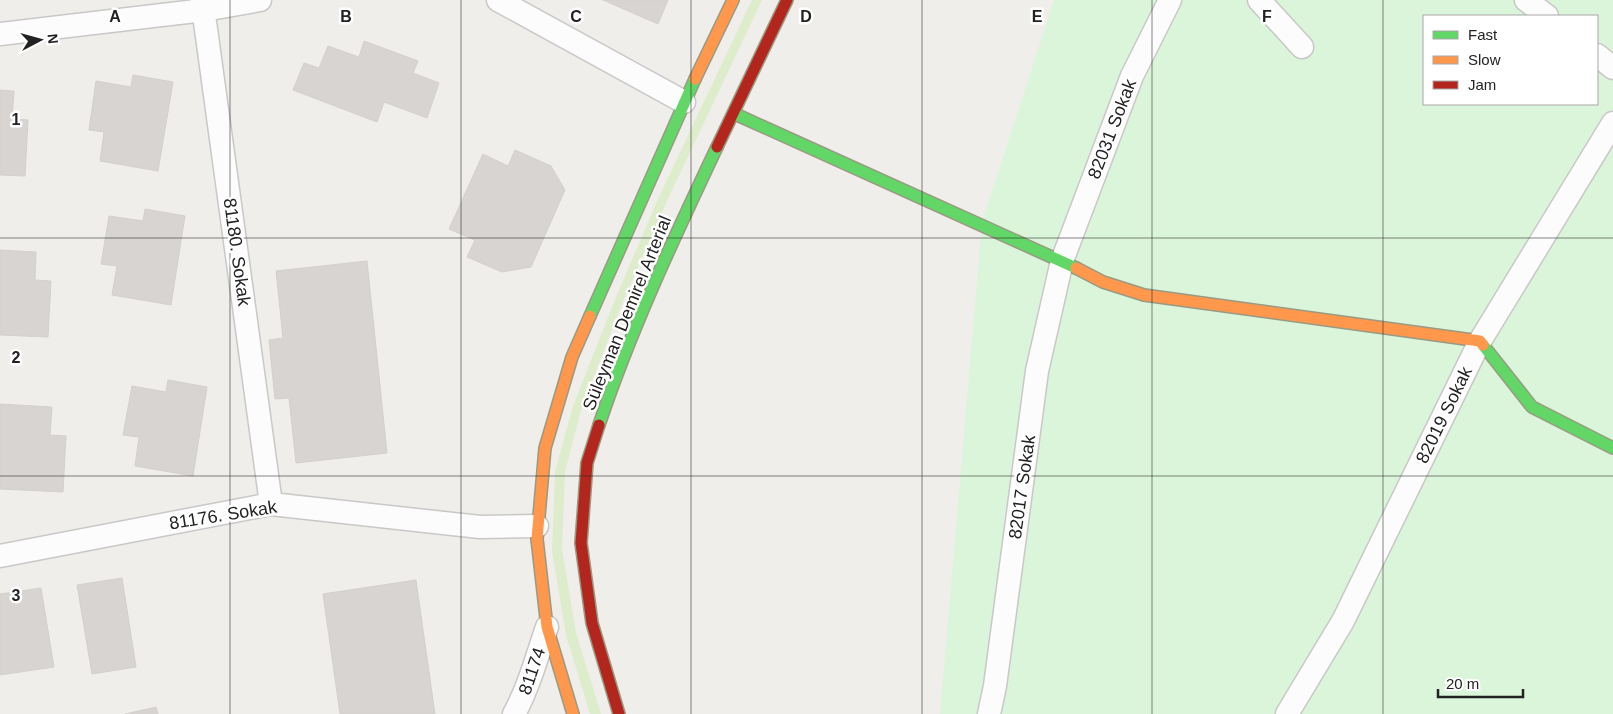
<svg xmlns="http://www.w3.org/2000/svg" width="1613" height="714" font-family="Helvetica,sans-serif">
<rect width="100%" height="100%" fill="#f0eeeb"/>
<path fill="#ddeccb" d="M752,0H762L666,203L621,306L581,410L565,472L562,549L576,633L601,714H590L566,635L552,551L555,472L573,406L614,302L658,199Z"/>
<path fill="#daf5da" fill-rule="evenodd" d="M1054,0H1613V714H940L982,222ZM1424,16H1597V104H1424Z"/>
<path fill="#d7d4d2" stroke="#d3d0cc" d="M603,0H668L658,24Z
M364,41L418,61L413,73L439,83L427,118L384,102L377,122L293,90L304,63L319,68L328,46L359,57Z
M133,75L173,82L158,171L100,161L104,132L89,130L96,81L131,87Z
M0,90L14,91L12,119L28,120L25,176L0,175Z
M515,150L551,166L565,190L531,267L502,272L467,257L475,240L449,229L483,154L508,166Z
M145,209L185,216L171,305L112,295L117,266L101,264L109,216L143,221Z
M0,250L36,252L35,280L51,281L48,337L0,335Z
M367,261L387,453L296,463L289,398L275,399L269,340L283,338L276,271Z
M168,380L207,387L193,476L135,466L139,437L123,435L132,386L166,392Z
M0,404L52,407L50,435L66,436L63,492L0,489Z
M122,578L136,667L92,674L77,585Z
M416,580L435,714H340L323,594Z
M41,588L54,667L0,675V594Z
M156,707L158,714H125Z"/>
<g fill="none" stroke-linecap="round" stroke-linejoin="round">
<defs>
<path id="street" d="M202,0L271,504
M498,0L684,102
M1259,0L1302,47
M1526,0L1547,16
M0,34L204,10L260,0
M1597,55L1613,68
M0,556L271,504L480,527L537,526
M514,714C529,687 537,656 547,627
M989,714L995,686L1037,371L1062,261L1132,76L1170,0
M1287,714L1343,621L1480,341L1613,123"/>
<path id="fast" d="M735,114L1076,268
M590,316L695,79
M1483,345L1532,407L1613,448
M599,425C631,329 674,238 717,147"/>
<path id="slow" d="M695,79L733,0
M1076,268L1103,282L1144,295L1480,341L1483,345
M573,714L547,627L537,539L545,448L572,357L590,316"/>
<path id="jam" d="M717,147L787,0
M599,425L587,463L581,543L592,623L619,714"/>
</defs>
<use href="#street" stroke="#c9c8c7" stroke-width="25"/>
<use href="#fast" stroke="#999a82" stroke-width="14"/>
<use href="#slow" stroke="#999a82" stroke-width="14"/>
<use href="#jam" stroke="#999a82" stroke-width="14"/>
<use href="#street" stroke="#fdfcfc" stroke-width="22"/>
<use href="#fast" stroke="#63d668" stroke-width="11"/>
<use href="#slow" stroke="#ff974d" stroke-width="11"/>
<use href="#jam" stroke="#b3261e" stroke-width="11"/>
</g>
<path fill="none" stroke="#222" stroke-width="1" stroke-opacity="0.55" d="M230,0V714M461,0V714M691,0V714M922,0V714M1152,0V714M1383,0V714M0,238H1613M0,476H1613"/>
<g text-anchor="middle" dominant-baseline="central" stroke-width="5" stroke-linejoin="round" paint-order="stroke">
<g font-size="18" fill="#222" stroke="#fff">
<text transform="translate(1112 129) rotate(-69)">82031 Sokak</text>
<text transform="translate(237 252) rotate(82)">81180. Sokak</text>
<text transform="translate(627 313) rotate(-68)">Süleyman Demirel Arterial</text>
<text transform="translate(1444 415) rotate(-64)">82019 Sokak</text>
<text transform="translate(1022 487) rotate(-82)">82017 Sokak</text>
<text transform="translate(223 515) rotate(-9)">81176. Sokak</text>
<text transform="translate(532 671) rotate(-71)">81174</text>
</g>
</g>
<g font-size="16" text-anchor="middle" font-weight="bold" fill="#222" stroke="#fff" stroke-width="5" stroke-linejoin="round" paint-order="stroke">
<text x="115" y="22">A</text>
<text x="346" y="22">B</text>
<text x="576" y="22">C</text>
<text x="806" y="22">D</text>
<text x="1037" y="22">E</text>
<text x="1267" y="22">F</text>
<text x="16" y="125">1</text>
<text x="16" y="363">2</text>
<text x="16" y="601">3</text>
</g>
<rect x="1423" y="15" width="175" height="90" fill="#ffffff" stroke="#a7a7a7"/>
<rect x="1433" y="31" width="25" height="8" fill="#63d668" stroke="#a7a7a7"/>
<text x="1468" y="40" font-size="15" fill="#222222">Fast</text>
<rect x="1433" y="56" width="25" height="8" fill="#ff974d" stroke="#a7a7a7"/>
<text x="1468" y="65" font-size="15" fill="#222222">Slow</text>
<rect x="1433" y="81" width="25" height="8" fill="#b3261e" stroke="#a7a7a7"/>
<text x="1468" y="90" font-size="15" fill="#222222">Jam</text>
<g transform="translate(40 40) rotate(84)" stroke="#ffffff" stroke-width="4" paint-order="stroke">
<path d="M0-4L9 19L0 12L-9 19Z" fill="#222222"/>
<text y="-8" font-size="14" font-weight="bold" text-anchor="middle" fill="#222222">N</text>
</g>
<path d="M1438 689v8h85v-8" fill="none" stroke="#222222" stroke-width="2.5"/>
<text x="1446" y="689" font-size="15" fill="#222222" stroke="#ffffff" stroke-width="4" paint-order="stroke">20 m</text>
</svg>
